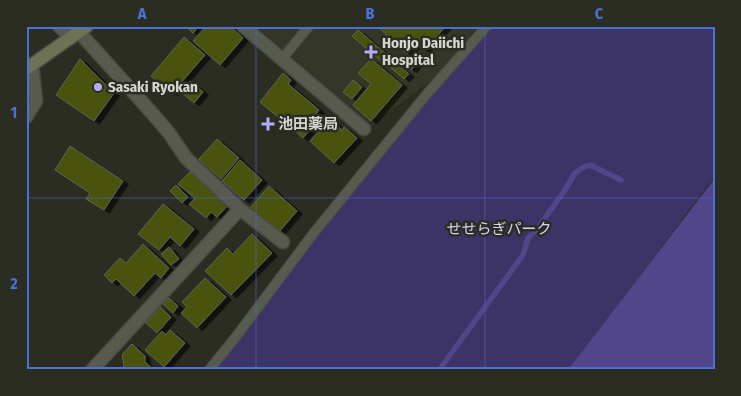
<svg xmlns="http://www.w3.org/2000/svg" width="741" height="396" font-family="'Fira Sans Condensed','Noto Sans JP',sans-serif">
<defs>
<filter id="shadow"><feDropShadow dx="5.5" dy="3" stdDeviation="0" flood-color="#0009"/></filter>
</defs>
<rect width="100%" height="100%" fill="#2b2d23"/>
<path fill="#343727" d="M256,26H478L436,77L383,116L368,123Z"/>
<path fill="#3c3466" d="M487,26H715V176L569,370H206L313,234Z"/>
<path fill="#514689" d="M715,178V370H568Z"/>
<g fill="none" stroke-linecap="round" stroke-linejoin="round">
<path stroke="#514689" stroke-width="5.5" d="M439,370L523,255L528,238L537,229L563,193L575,173L582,168L590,165L621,180"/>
</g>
<path fill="#485211" stroke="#606358" filter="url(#shadow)" d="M185,26H199L193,33Z
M206,26H230L243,38L220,65L193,41Z
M377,26H446L424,50L416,44L407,54Z
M358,30L392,59L387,66L352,36Z
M184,37L205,55L172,93L151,76Z
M407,57L416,64L411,70L402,63Z
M80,59L114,93L94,121L56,95Z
M371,59L402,85L371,121L353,105L371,84L358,73Z
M394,62L409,74L404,79L390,67Z
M283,73L291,80L288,84L319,110L311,120L316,123L303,138L260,102Z
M353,80L362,87L352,99L343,92Z
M190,81L203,92L194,103L181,92Z
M327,116L342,130L344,127L357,138L334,163L310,141L320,130L317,127Z
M217,139L239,158L221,179L199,159Z
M70,146L123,181L104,210L86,199L90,193L55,170Z
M240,160L262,180L244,200L222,181Z
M190,172L228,205L217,217L211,212L206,218L189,204L195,198L178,184Z
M176,185L188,197L182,203L170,191Z
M269,186L297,211L278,233L250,208Z
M163,204L194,229L180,246L170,237L159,250L138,234Z
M252,234L272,253L231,295L205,271L227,248L233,254Z
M143,244L169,268L161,278L155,273L134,296L116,279L112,283L104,275L120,258L126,263Z
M169,247L179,259L171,265L161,254Z
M205,278L226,297L197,328L181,313L187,307L182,302Z
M169,298L178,306L173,313L163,304Z
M160,307L171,317L157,333L146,323Z
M170,330L185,343L164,367L145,350L162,331L166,335Z
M132,344L145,356V362L153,369L152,370H120L124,366L122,355Z"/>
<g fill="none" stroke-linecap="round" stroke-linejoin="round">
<defs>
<path id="lane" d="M282,59L309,26
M209,370L235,338L313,234L426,95L487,26"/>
<path id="street" d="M59,26L71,38
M243,26L364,129
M79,32L152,113L169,133L186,158L240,209L283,242
M26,117L36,101L32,65
M92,370L240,209"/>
<path id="secondary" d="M26,69L87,26"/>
</defs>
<use href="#lane" stroke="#494b43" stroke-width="11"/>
<use href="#street" stroke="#494b43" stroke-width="15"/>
<use href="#secondary" stroke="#494b43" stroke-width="15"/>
<use href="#lane" stroke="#575a4f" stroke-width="9"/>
<use href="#street" stroke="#575a4f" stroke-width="12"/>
<use href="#secondary" stroke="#6c7253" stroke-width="12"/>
</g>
<path fill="none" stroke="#4b70d6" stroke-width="1" stroke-opacity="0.55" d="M256,26V370M485,26V370M26,198H715"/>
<g fill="#b5acf9" stroke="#2b2d23" stroke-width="2">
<path d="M368.5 44.5h5v5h5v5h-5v5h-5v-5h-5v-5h5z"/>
<circle cx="98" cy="87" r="5"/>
<path d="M265.5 116.5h5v5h5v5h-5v5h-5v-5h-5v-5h5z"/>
</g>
<g text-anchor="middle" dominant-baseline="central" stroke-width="5" stroke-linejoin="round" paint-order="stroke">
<g font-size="15" font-weight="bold" fill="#d5d6d0" stroke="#2b2d23" text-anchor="start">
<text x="382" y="43">Honjo Daiichi<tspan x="382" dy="17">Hospital</tspan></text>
<text x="108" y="87">Sasaki Ryokan</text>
<text x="278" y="124">池田薬局</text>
</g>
<g font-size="15" fill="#d5d2fa" stroke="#2b2d23">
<text x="499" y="229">せせらぎパーク</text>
</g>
</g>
<rect width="741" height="396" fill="none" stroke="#2b2d23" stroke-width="55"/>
<rect x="28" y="28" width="686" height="340" fill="none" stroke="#4b70d6" stroke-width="2"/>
<g font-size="16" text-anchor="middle" font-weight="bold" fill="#4b70d6">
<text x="142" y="19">A</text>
<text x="370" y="19">B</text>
<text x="599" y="19">C</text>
<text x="14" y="118">1</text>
<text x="14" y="289">2</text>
</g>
</svg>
